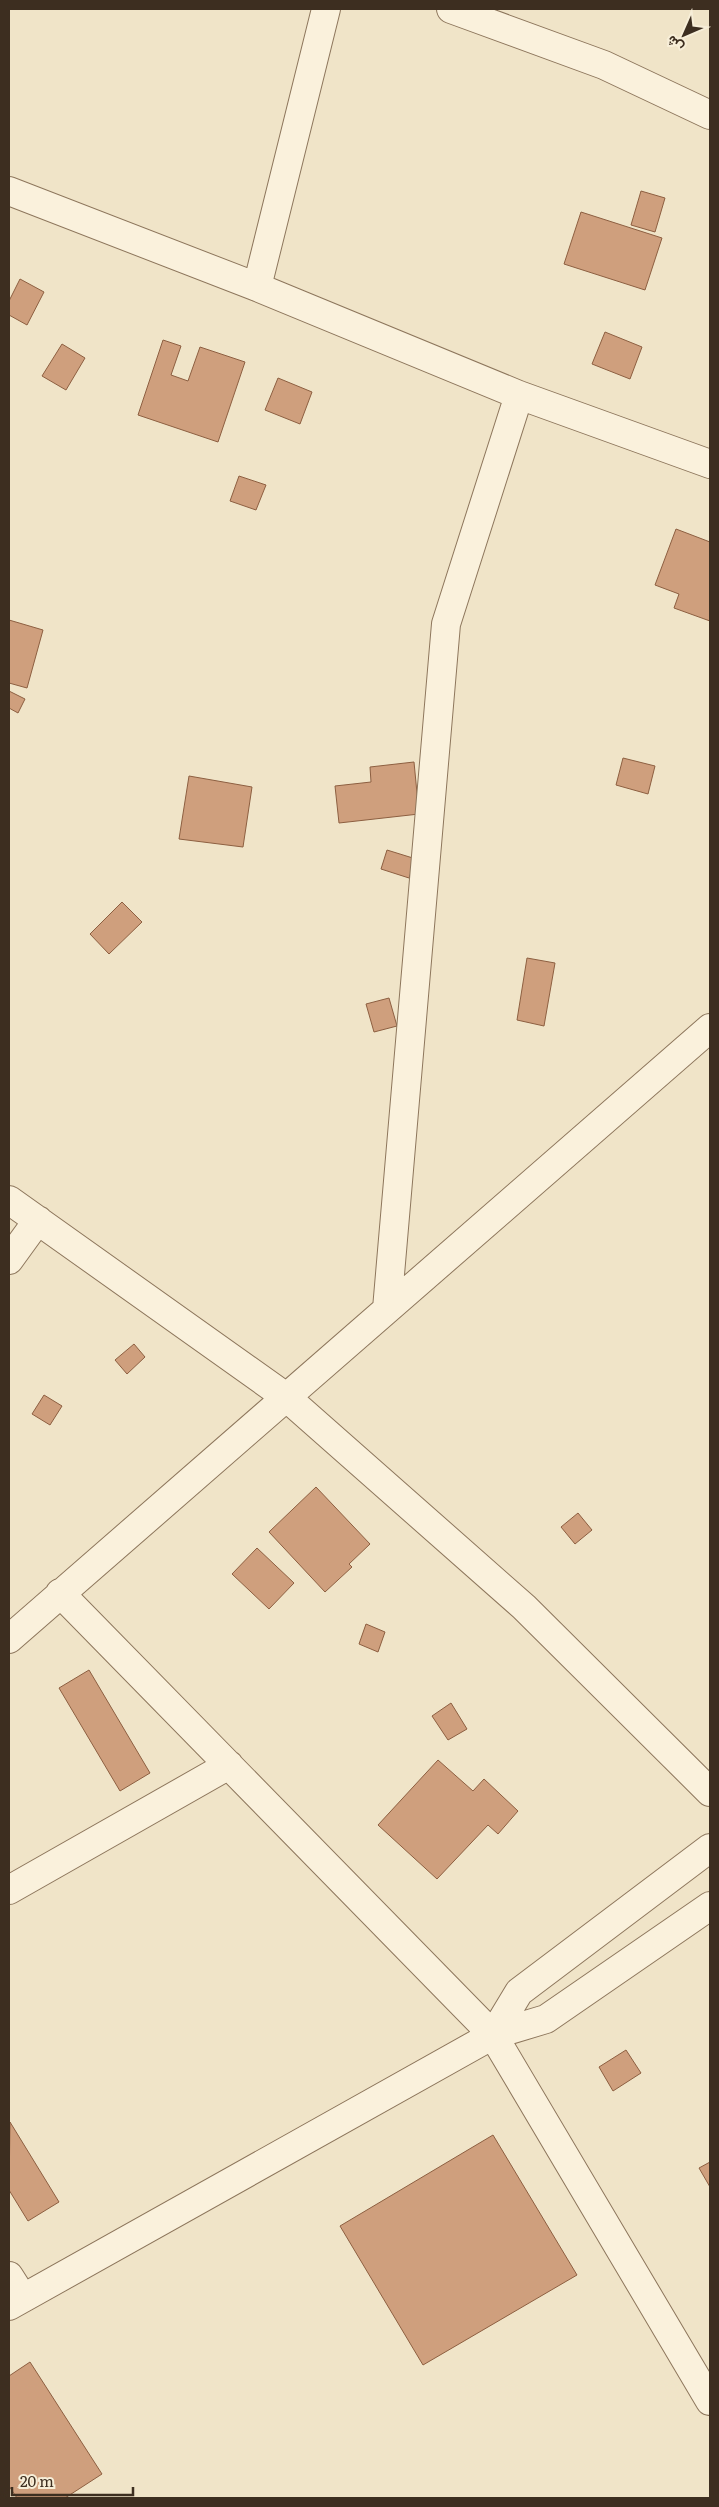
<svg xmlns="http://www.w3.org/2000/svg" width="719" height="2507" font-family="Literata,Vazirmatn,serif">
<rect width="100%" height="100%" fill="#f0e4c8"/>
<path fill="#cf9f7d" stroke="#8d5f41" d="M641,191L665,198L655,232L631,225Z
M581,212L662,238L645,290L564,264Z
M20,279L44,292L27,325L9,315V301Z
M605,332L642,347L630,379L592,364Z
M163,340L181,346L171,375L188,381L200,347L245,362L218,442L138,415Z
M62,344L85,358L66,390L42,376Z
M278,378L312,392L300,424L265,410Z
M239,476L266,485L256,510L230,501Z
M676,529L710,542V621L674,608L679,594L655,585Z
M9,620L43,630L27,688L9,683Z
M9,691L25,699L18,713L9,708Z
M623,758L655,766L648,794L616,785Z
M414,762L419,814L339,823L335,786L371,782L370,767Z
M189,776L252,787L243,847L179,839Z
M387,850L416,859L409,878L381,869Z
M122,902L142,922L109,954L90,934Z
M527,958L555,963L544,1026L517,1020Z
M389,998L397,1026L374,1032L366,1004Z
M134,1344L145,1357L127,1374L115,1360Z
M44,1395L62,1406L50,1425L32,1414Z
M316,1487L370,1544L349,1564L352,1567L325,1592L269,1532Z
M578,1513L592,1530L575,1544L561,1527Z
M257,1548L294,1583L269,1609L232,1574Z
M366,1624L385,1632L378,1652L359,1644Z
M89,1670L150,1773L120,1791L59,1688Z
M451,1703L467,1729L448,1740L432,1716Z
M438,1760L473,1791L484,1779L518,1811L498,1834L488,1825L437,1879L378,1825Z
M626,2050L641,2073L613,2091L599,2067Z
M10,2122L59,2202L28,2221L9,2190Z
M493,2135L577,2275L423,2365L340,2226Z
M710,2162V2187L699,2168Z
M30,2362L102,2474L65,2498H17L9,2486V2376Z"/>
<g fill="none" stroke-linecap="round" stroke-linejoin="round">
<defs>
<path id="street" d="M451,9L604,65L710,115
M9,191L257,287L519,395L710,464
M257,287L326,9
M9,1200L286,1397L524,1607L710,1792
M9,1260L38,1220
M387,1309L446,624L519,395
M60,1593L493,2035L710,2401
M9,1639L710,1028
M9,1890L229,1765
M493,2035L519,1992L710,1848
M9,2276L23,2298
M9,2306L493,2035L546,2019L710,1906"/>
</defs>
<use href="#street" stroke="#8d765c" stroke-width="30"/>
<use href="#street" stroke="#faf1dc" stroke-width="28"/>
</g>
<rect width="719" height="2507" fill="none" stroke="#3d2e20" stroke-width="20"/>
<g transform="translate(684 35) rotate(225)" stroke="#f7eed8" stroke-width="4" paint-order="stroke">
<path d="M0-4L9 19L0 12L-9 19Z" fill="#3d2e20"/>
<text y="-8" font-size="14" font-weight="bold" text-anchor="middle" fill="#3d2e20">ش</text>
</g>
<path d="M12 2487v8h121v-8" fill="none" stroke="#3d2e20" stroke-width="2.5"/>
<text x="20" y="2487" font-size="15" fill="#3d2e20" stroke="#f7eed8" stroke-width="4" paint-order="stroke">20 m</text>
</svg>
